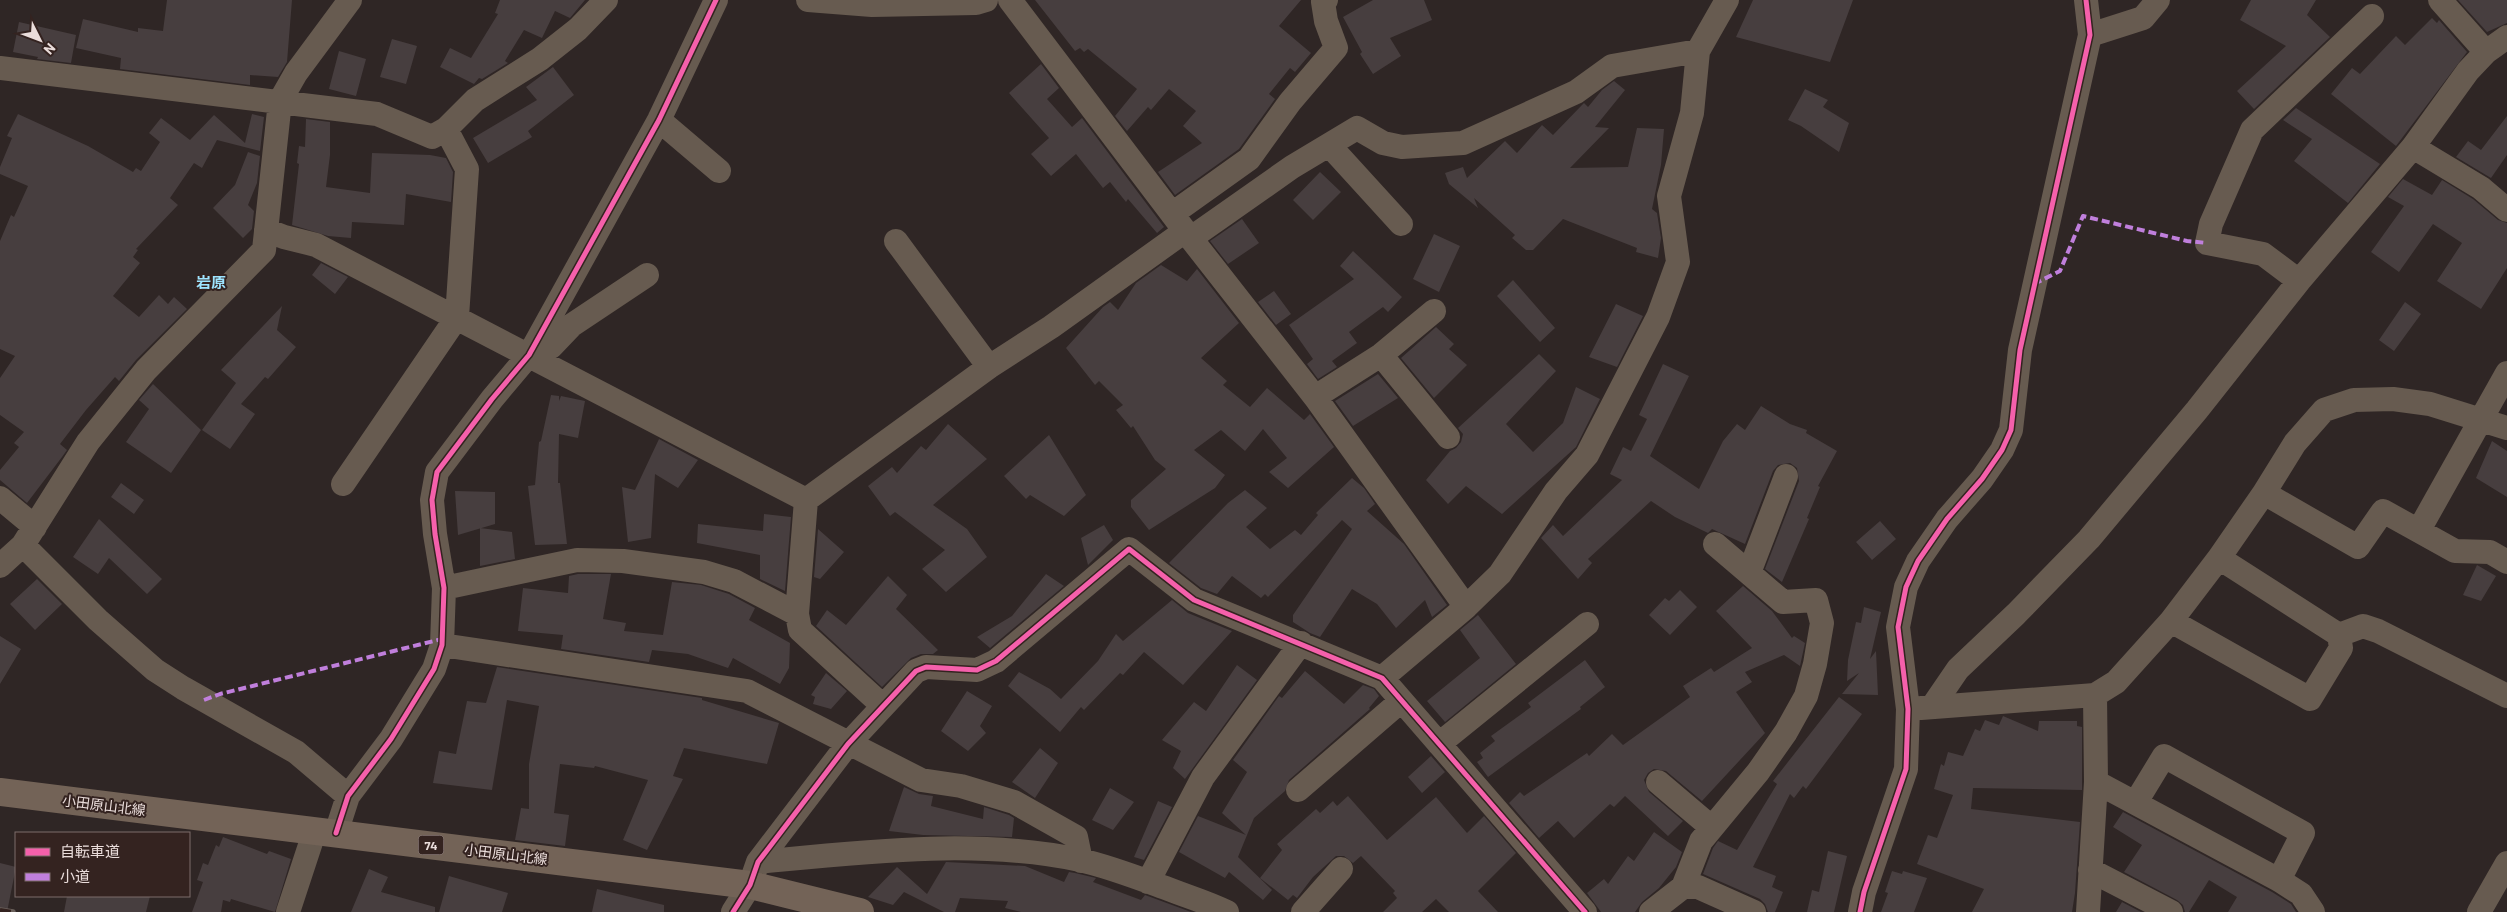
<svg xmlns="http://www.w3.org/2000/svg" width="2507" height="912" font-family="Barlow,'Noto Sans JP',sans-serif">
<rect width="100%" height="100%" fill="#2f2625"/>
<path fill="#473e3f" d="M167,0H292L287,62L278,77L250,75V85L120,69L121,58L76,48L83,19L138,32V28L163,31Z
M500,0H585L570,18L555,11L542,38L524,30L505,61L508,63L482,79L479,78L474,84L440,67L450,48L471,58L498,14L495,13Z
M1035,0H1301L1279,26L1311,53L1295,72L1290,68L1269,94L1275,99L1239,149L1175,195L1158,172L1202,143L1183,126L1196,111L1169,89L1151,110L1148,107L1127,131L1115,116L1137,89L1088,49L1084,52L1080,48L1075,51Z
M1373,0H1424L1432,20L1390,38L1401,56L1373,74L1360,54L1362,52L1343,17Z
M1753,0H1853L1830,62L1736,37Z
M2251,0H2316L2307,15L2330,37L2254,109L2237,91L2286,46L2240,20Z
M2458,0H2507V23L2487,32Z
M2432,18L2437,23L2439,20L2467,52L2396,146L2331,94L2352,68L2360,74L2396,36L2405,45Z
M19,22L76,35L71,63L37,59L38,57L13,52Z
M392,39L417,46L406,84L380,77Z
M339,51L366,59L356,96L329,89Z
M1041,64L1059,88L1047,99L1072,127L1082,118L1164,227L1157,233L1128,199L1126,202L1110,182L1103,188L1076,154L1051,176L1031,154L1049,138L1009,93Z
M553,67L574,95L528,131L532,137L488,163L473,138L537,100L526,87Z
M1614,81L1625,90L1595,127L1609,128L1570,168L1628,167L1637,128L1664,129L1661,165L1652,209L1657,213L1661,238L1658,258L1636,252L1637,248L1563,219L1533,250H1526L1512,238L1515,235L1474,198L1478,208L1449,184L1445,173L1463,167L1467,178L1505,141L1517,153L1542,125L1553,135L1582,105L1584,103L1588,107L1602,90Z
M1805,89L1828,100L1823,107L1849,123L1839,152L1801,126L1788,120Z
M2296,108L2380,164L2348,203L2294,161L2312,139L2283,120Z
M18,114L88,146L133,172L136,168L141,171L160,142L149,133L161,118L190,140L214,115L245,143L252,114L264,117L260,151L217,140L202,168L194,163L170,198L178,205L136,249L138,250L133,257L140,263L113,296L139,317L159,295L168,304L174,297L187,309L136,360L119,381L115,377L86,410L60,444L67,450L62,457L27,503L0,480V470L19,447L14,443L24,432L0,415V378L15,356L0,349V241L11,215L14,217L28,186L0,174V167L12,138L7,136Z
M2507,116V155L2491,178L2456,157L2468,141L2481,150Z
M306,119L330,122V155L326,187L370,193L372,153L430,155L446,158L453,172L451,202L406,194L404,225L352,222L351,238L328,236L292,225L299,164L297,163L299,146L305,147Z
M248,152L260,156L257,183L248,205L254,211L252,229L243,238L213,208L235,185Z
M1320,172L1341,192L1313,220L1293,200Z
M2403,179L2432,195L2442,180L2473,199L2498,220L2507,223V268L2481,309L2437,281L2462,243L2433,224L2399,272L2371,252L2404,206L2388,197Z
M1242,219L1259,243L1228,264L1210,241Z
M1434,234L1460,246L1439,292L1413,279Z
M1353,251L1402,297L1388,312L1383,307L1349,332L1357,343L1332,361L1337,367L1318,379L1307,364L1313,359L1289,325L1354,279L1340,266Z
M321,263L348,277L335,294L312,275Z
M1161,265L1187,281L1197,269L1239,323L1201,358L1227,381L1223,385L1250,407L1267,388L1304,420L1310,414L1334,447L1288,488L1269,472L1287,458L1263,429L1245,451L1221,430L1194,450L1225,475L1215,488L1149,530L1131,507V500L1166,469L1155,460L1133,426L1131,428L1116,410L1123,405L1099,381L1095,385L1066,348L1103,307L1110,302L1118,310L1136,283Z
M1513,280L1555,328L1540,342L1497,296Z
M1274,291L1291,314L1276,325L1258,302Z
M2405,302L2421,314L2394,351L2379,340Z
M1616,304L1643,316L1617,367L1589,357Z
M282,306L277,330L296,347L268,379L265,377L241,404L255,414L230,449L202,430L236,383L221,370Z
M1436,327L1454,344L1449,349L1467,365L1434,398L1401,358Z
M1539,354L1556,371L1506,424L1533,452L1563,423L1576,387L1600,399L1576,447L1502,514L1466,486L1448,504L1426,480L1450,451L1456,448L1461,442L1463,434L1458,428Z
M1663,364L1689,376L1650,456L1699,489L1723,441L1737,424L1745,430L1761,406L1790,424L1807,430L1806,433L1837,451L1818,486L1820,487L1807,518L1809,519L1782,582L1765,569L1799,481L1797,468L1790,463L1778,465L1773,471L1745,544L1712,529L1708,533L1675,517L1651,501L1588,559L1592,563L1578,579L1541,538L1553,525L1563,536L1622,480L1610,474L1623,447L1631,451L1647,419L1639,415Z
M1378,374L1398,398L1353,426L1335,401Z
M153,384L201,430L171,473L126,442L149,409L139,400Z
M551,395L559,396V401L561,396L585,401L578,438L559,434L558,483H560L567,544L535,545L528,486L535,485L539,442L541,441Z
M948,424L987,459L933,505L967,529L987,557L946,592L922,569L945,550L895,512L890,516L868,486L892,467L897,473L921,446L926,450Z
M1049,435L1086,495L1064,516L1030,495L1026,499L1004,476Z
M659,439L698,460L678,488L655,474L651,538L628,542L622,487L635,490Z
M2492,441L2507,451V497L2476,478Z
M1352,478L1364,488L1375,504L1367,511L1404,544L1447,605L1432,617L1425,600L1396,628L1377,604L1352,589L1320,637L1310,633L1293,622V615L1352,529L1342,520L1268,597L1265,594L1261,598L1232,576L1217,594L1201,588L1169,563L1228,503L1245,490L1267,508L1246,527L1270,549L1295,530L1301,535L1318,515L1316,513Z
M121,483L144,500L134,514L111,497Z
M455,491L495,492V524L458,535Z
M764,514L791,517L785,591L760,579V555L697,543L698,524L763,531Z
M99,519L162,579L147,594L109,558L98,574L73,557Z
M1880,521L1896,539L1872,560L1856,542Z
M1104,525L1113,540L1088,565L1081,538Z
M480,528L512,532L515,559L480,566Z
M818,529L844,552L820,579L814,577Z
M2477,565L2496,576L2481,601L2463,595Z
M578,574H611L603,619L626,623L624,631L663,635L672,582L701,585L729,594L755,608L749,620L790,643L789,668L780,684L733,658L728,668L688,654L652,650L649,662L561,649L563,635L518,631L523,588L568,593L569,576Z
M1046,574L1064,586L990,648L977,637L1012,616Z
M888,576L907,595L896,609L938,650L933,654H921L911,658L882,687L816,626L827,610L846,625Z
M37,579L62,604L35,630L10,604Z
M1743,586L1772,611L1792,638L1794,636L1805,643L1800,666L1784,655L1745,672L1752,682L1736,692L1765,733L1702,801L1666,771L1654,769L1648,773L1644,780L1649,792L1683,821L1668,836L1625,796L1614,807L1610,804L1574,838L1558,821L1539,838L1509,803L1520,792L1524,796L1587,753L1589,756L1612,734L1623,745L1690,697L1683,686L1711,668L1714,672L1752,648L1716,611Z
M1680,590L1697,607L1670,635L1649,615L1665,598L1669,601Z
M1172,600L1188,613L1232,631L1183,685L1144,652L1123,675L1120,673L1084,710L1081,707L1060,732L1008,686L1019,672L1050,689L1061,699L1098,661L1116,634L1123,641Z
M1864,607L1881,612L1870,659L1876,651L1878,695L1842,694L1859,673L1847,681L1848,660L1856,622L1861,623Z
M1478,615L1516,664L1445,722L1427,701L1480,658L1460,630Z
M0,636L21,649L0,684Z
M1585,660L1605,687L1580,707L1581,709L1488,777L1477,762L1483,758L1480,753L1495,741L1491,736L1531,707L1528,703Z
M1237,665L1257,680L1185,779L1173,768L1181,751L1162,740L1194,702L1206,711Z
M497,667L702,698V700L779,723L767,764L684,748L673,776L683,779L647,850L623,840L648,780L595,766L594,768L560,764L554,813L569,815L565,846L515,840L521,808L529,809V764L539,706L507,700L492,790L433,783L439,751L456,754L467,701L486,703Z
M1305,671L1344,704L1363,685L1374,689L1379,696L1369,708L1370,709L1289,780L1285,791L1254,818L1238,857L1272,890L1263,900L1229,872L1225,878L1179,852L1198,816L1246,835L1222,813L1247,772L1233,760L1279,696L1282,698Z
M826,673L847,691L831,709L813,704L815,697L811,695Z
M967,691L992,706L980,726L986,733L968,751L941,731Z
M1839,697L1862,714L1806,789L1803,786L1794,798L1790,794L1753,867L1776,876L1772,887L1783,892L1775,912H1768L1765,904L1760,899L1703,874L1713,848L1718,841L1737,850L1777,784L1773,781Z
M2003,716L2038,731L2039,721H2077V726L2082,727V790L1973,788L1971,809L2080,822L2075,893L2072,912H1972L1984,889L1917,864L1928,835L1937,838L1953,795L1934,789L1941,764L1944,766L1948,752L1963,756L1975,729L1980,731L1985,720L1999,725Z
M1040,748L1058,763L1035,798L1012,782Z
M1431,756L1445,772L1422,793L1408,777Z
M904,787L919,794L933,796L931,806L983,819L984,807L1009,815L1014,818L1012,837L923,835L889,831Z
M1110,788L1134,802L1113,830L1092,820Z
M1348,796L1387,840L1436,797L1467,833L1484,816L1516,853L1478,891L1498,912H1449L1436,899L1422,912H1383L1397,898L1393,893L1395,891L1361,856L1353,863L1344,856H1336L1313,877L1297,898L1293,895L1288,900L1260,878L1282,850L1277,844L1316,809L1320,813L1333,801L1337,806Z
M1158,801L1172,807L1144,860L1134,857Z
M2123,812L2272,892L2291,904L2296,912H2228L2237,897L2209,880L2189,912H2185L2183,905L2177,900L2124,872L2142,845L2113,827Z
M1654,832L1682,852L1676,867L1659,888L1642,902L1635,912H1601L1587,893L1604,879L1608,884L1628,856L1634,861Z
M223,837L267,854L269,851L291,859L275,912L231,899L230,902L223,900L221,912H192L203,882L197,880L203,863L208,865L216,845L219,847Z
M1828,851L1847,856L1834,912H1807L1812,890L1819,892Z
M946,862L1025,866L1064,882L1069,872L1075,873L1096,878L1093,882L1141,900L1145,895L1191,912H1021L1005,908L1008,901L960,898L955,912H944L904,892L893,905L868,897L897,867L927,894Z
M0,863L16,867L7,912H0Z
M369,869L388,877L381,892L435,907V912H351Z
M1892,871L1902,874L1903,871L1927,878L1914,912H1881L1888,893L1885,892Z
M449,876L508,893L502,912H439Z
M597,889L664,905V912H592Z
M67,896H150L146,912H64Z
M2122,902L2141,912H2116Z"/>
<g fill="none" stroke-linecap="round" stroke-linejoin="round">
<path stroke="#675b50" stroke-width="24" d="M808,0L872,5L976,3L986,0
M1010,0L1185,231L1315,397L1466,607
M2440,0L2486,52
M2090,35L2143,18L2158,0
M0,68L377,114L432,137L446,129L475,100L540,59L578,29L606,0
M659,120L719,171
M1329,145L1401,224
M2413,147L2481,188L2507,210
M1172,214L1249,159L1290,102L1336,48L1326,21L1323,2L1326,0
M266,230L284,237L316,245L806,500
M1191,238L1292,167L1357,128L1383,143L1402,147L1463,143L1576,92L1612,66L1698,51
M896,241L989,367
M2299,281L2263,254L2207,243L2211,224L2252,130L2372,16
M529,355L551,347L572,325L647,275
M1381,355L1448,437
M1315,397L1381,355L1434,311
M343,484L457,317L467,169L446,129
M2264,493L2358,547L2383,511L2455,551L2490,552L2507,562
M0,498L35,527
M2419,530L2507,373
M23,545L98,620L155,670L183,688L296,752L348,796
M2219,558L2339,635
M0,566L23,545L88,442L146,370L264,250L280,101L296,73L350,0
M1749,573L1786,476
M444,588L577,560L623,561L704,572L734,581L797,614
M2171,621L2310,699L2341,648L2339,635
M2339,635L2363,626L2378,631L2507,696
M442,645L747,691L921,780L961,786L1014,802L1076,837L1081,861
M1382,678L1466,607L1500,574L1556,491L1587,455L1658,317L1678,262L1669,196L1692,113L1698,51L1727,0
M883,706L800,630L797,614L806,500L989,367L1051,327L1185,231
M1932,707L1958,669L2016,614L2089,539L2197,410L2299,281L2413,147L2468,71L2486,52L2507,37
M1921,708L2095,695L2116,682L2171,621L2219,558L2264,493L2295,443L2324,410L2354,400L2393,399L2430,404L2507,428
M1439,744L1587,624
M1658,782L1711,827
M2096,782L2279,880L2301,894L2313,912
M1298,790L1401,701
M2136,802L2164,756L2303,833L2279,880
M336,833L348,796L391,739L434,669L442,645L444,588L435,534L432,500L437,472L492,399L529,355L659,120L716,0
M758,862C861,852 978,838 1080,860C1111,867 1141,879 1171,890C1189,897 1209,903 1227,912
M2090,870L2171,912
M1148,882L1203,777L1301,643
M1683,887L1701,841L1758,772L1786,732L1806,696L1815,664L1822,623L1816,600L1783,602L1715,544
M288,912L315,830
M733,912L750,885L758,862L848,744L916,671L926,667L977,670L996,661L1129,549L1194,600L1382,678L1585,912
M1303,912L1341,869
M1651,912L1683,887H1698L1754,912
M1860,912L1864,892L1906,769L1908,709L1898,627L1906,587L1918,561L1947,519L1982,479L2002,450L2011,430L2020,350L2090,35L2086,0
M2088,912L2096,782L2095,695
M2479,912L2507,863"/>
<path stroke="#736357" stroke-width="28" d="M0,792L750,885L860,912"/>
<defs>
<path id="rail" d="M0,910L13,912"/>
</defs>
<use href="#rail" stroke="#6a605b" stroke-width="5.5"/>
<use href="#rail" stroke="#342320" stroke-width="4" stroke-dasharray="11" stroke-linecap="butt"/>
<path stroke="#c07fdc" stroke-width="4" stroke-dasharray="8 4" stroke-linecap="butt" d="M2034,284L2060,271L2083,216L2187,241L2207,243
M204,700L220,694L442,639"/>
<defs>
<path id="cycleway" d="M336,833L348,796L391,739L434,669L442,645L444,588L435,534L432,500L437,472L492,399L529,355L659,120L716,0
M733,912L750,885L758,862L848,744L916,671L926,667L977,670L996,661L1129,549L1194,600L1382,678L1585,912
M1860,912L1864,892L1906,769L1908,709L1898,627L1906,587L1918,561L1947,519L1982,479L2002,450L2011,430L2020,350L2090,35L2086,0"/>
</defs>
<use href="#cycleway" stroke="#342320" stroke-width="8"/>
<use href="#cycleway" stroke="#f560ab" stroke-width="5"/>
</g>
<g text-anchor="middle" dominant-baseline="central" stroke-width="4" stroke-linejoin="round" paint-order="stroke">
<rect fill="#342320" stroke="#b3a5a3" stroke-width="1" x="418.5" y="835.5" width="25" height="19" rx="4"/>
<g font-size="12" font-weight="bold" fill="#eadddb">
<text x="431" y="845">74</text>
</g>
<g font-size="14" fill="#eadddb" stroke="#342320">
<text transform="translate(104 805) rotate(7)">小田原山北線</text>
<text transform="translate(506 854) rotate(7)">小田原山北線</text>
</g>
<g font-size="15" font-weight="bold" fill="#9de4ff" stroke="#342320">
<text x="211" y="282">岩原</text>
</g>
</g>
<rect x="15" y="832" width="175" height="65" fill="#342320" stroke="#7d6d6b"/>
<rect x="25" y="848" width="25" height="8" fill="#f560ab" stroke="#7d6d6b"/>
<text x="60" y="857" font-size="15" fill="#eadddb">自転車道</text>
<rect x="25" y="873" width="25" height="8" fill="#c07fdc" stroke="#7d6d6b"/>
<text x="60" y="882" font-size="15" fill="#eadddb">小道</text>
<g transform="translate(40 40) rotate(132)" stroke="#342320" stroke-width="4" paint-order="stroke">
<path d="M0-4L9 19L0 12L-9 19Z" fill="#eadddb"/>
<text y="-8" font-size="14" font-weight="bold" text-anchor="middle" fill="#eadddb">N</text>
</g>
</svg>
